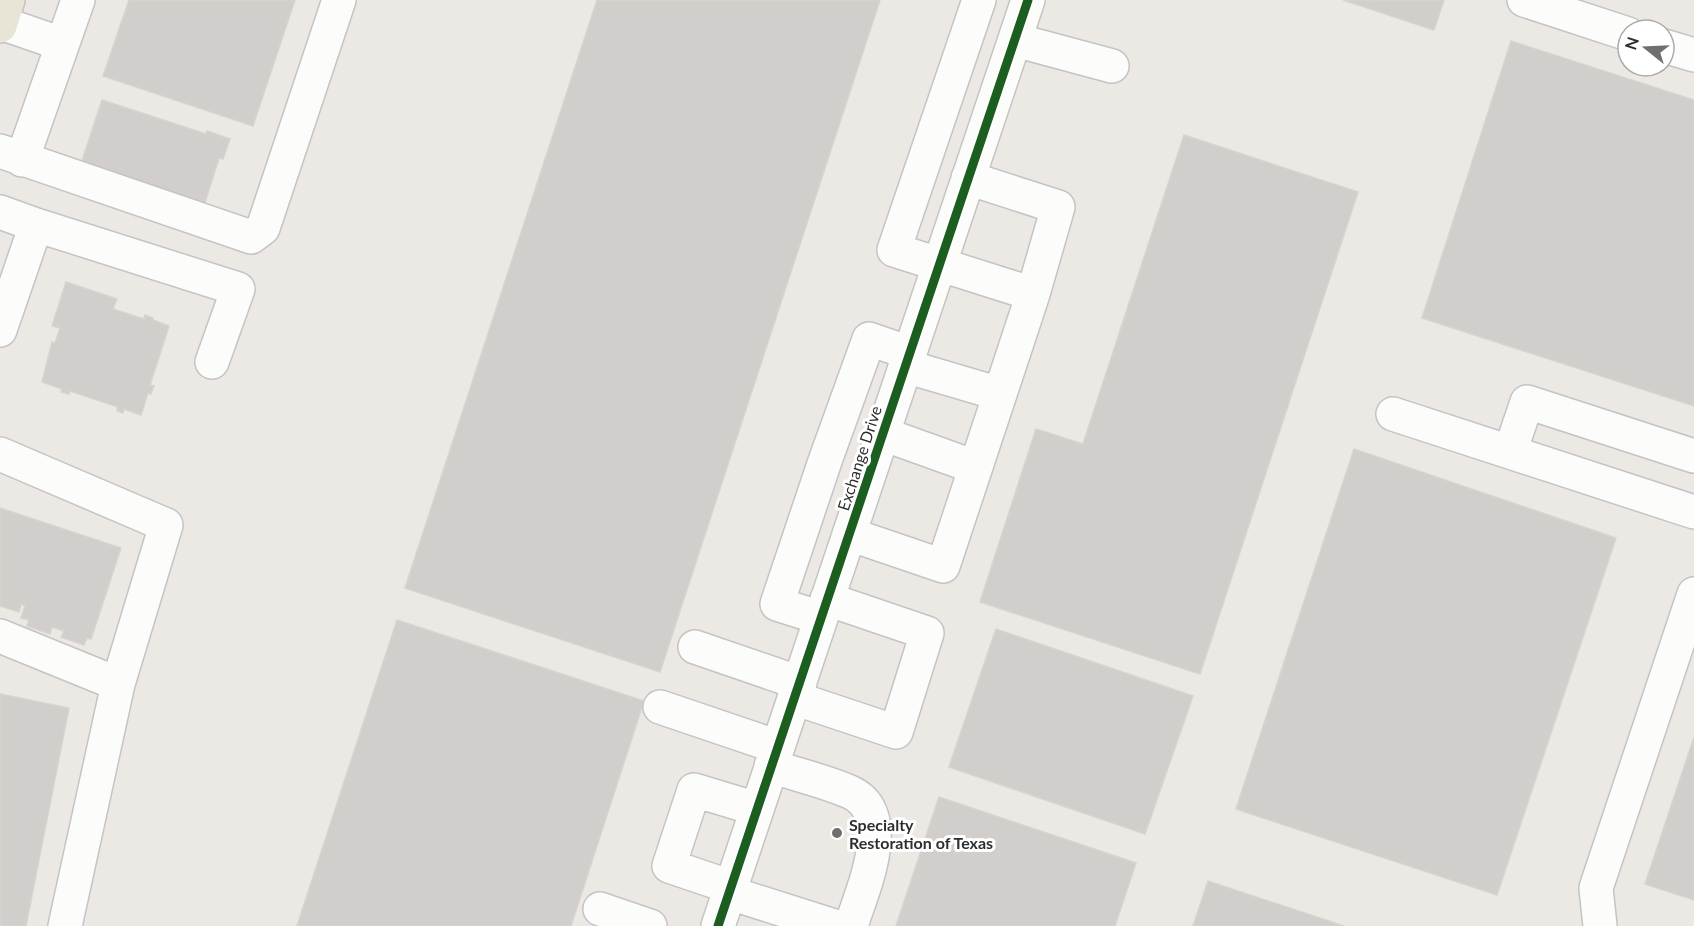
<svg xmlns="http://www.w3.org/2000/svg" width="1694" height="926" font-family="Lato,sans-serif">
<rect width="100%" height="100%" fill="#ece8e4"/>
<path fill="#d1cecb" stroke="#d7d4d0" stroke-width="1.5" d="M129,0H295L253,126L103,76Z
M597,0H880L660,672L405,588Z
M1343,0H1444L1434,30Z
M1511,41L1694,100V406L1422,318Z
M102,100L206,134L207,131L230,139L223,159L219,158L204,206L80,167Z
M1184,135L1358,192L1200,674L980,602L1036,429L1083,444Z
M66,282L117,299L113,309L144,319L145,315L153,318V320L169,326L150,385L154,386L151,394L148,393L141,415L124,409L123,413L117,411L118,407L70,391L69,394L61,392L62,389L42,382L52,342L55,343L60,328L52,326Z
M1354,449L1616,538L1497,895L1236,809Z
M0,508L121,548L91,639L87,638L84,645L61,637L64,631L52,627L50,634L27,626L29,620L21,618L25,606L21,604L19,612L0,606Z
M397,620L644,701L571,926H297Z
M996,629L1193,696L1145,834L949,767Z
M0,694L69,708L26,926H0Z
M1694,737V900L1645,884Z
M939,797L1136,863L1115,926H896Z
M1208,881L1344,926H1193Z"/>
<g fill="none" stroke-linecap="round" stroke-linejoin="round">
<defs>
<path id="minor" d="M979,0L894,250L1033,294
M1524,0L1628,34
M1,23L62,44
M1015,40L1112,66
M1664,46L1694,55
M0,151L251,237L263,228L339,0
M22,160L78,0
M0,212L36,225L0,330
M36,225L238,289L212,362
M905,366L1000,394L1033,294L1058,207L968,178
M1393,414L1694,512
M883,434L975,467
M1510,452L1527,402L1694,456
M0,454L166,525L118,684L65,926
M849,534L943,566L1000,394
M821,618L777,604L825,461L869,339L910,353
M0,636L118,684
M695,647L800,683
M794,698L896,732L927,633L827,599
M660,707L778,747
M771,766C797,775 825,781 850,792C898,814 862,890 851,926
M731,887L669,866L694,790L757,809
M730,893L834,926
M600,909L650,926
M718,926L1028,0
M1600,926L1596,888L1694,594"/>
<path id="major" d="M0,26L8,0"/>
</defs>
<use href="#minor" stroke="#c5c4c5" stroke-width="36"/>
<use href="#major" stroke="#c6c5c4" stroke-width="36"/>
<use href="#minor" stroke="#fcfcfb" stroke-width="33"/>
<use href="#major" stroke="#e8e4d6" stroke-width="33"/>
<defs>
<path id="cycleway" d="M718,926L1028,0"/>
</defs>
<use href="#cycleway" stroke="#fff" stroke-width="13"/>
<use href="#cycleway" stroke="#1b5e20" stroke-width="9"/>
</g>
<circle fill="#706f6e" stroke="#fff" stroke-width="2" cx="837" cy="833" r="6"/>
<g text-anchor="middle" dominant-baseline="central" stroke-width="6" stroke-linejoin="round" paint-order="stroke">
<g font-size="16" fill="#2e2e2e" stroke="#fff">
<text transform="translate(859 458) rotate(-72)">Exchange Drive</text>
</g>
<g font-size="16" font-weight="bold" fill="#2e2e2e" stroke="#fff" text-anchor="start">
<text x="849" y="824">Specialty<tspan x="849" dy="18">Restoration of Texas</tspan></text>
</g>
</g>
<g transform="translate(1646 48) rotate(288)"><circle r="28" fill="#ffffff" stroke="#ababab" stroke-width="1.5"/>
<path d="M0-4.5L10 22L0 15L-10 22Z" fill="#706f6e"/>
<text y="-9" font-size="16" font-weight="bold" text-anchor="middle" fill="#2e2e2e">N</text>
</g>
</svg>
